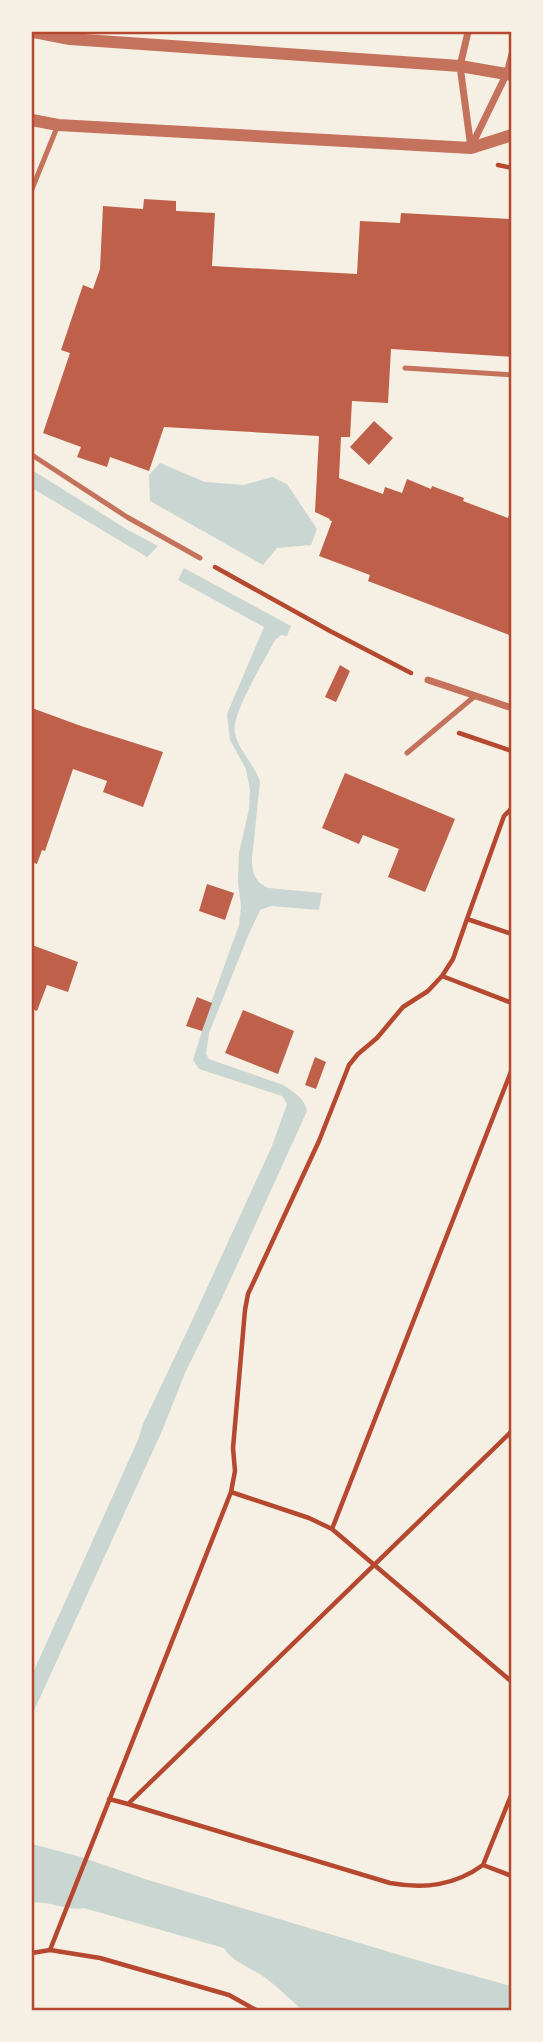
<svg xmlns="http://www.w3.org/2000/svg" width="543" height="2042" font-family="'DejaVu Sans',sans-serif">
<rect width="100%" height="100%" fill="#f6efe4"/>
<path fill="#c9d6d2" d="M160,463L205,482L244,485L272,477L287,484L317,529L311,545L277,548L263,565L150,501L149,475Z
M32,470L128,530L158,546L147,557L32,488Z
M184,568L291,626L287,636L281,635L275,640C265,660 230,715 235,734C240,752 254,764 260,782L252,858C252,872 254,882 268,888L322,893L319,910L271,906L260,910L248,936L209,1033L206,1054L209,1059L283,1085C293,1091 305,1099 307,1111L222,1298L185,1373L162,1431L32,1715V1675L138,1440L143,1424L190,1325L272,1146L287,1104L282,1096L199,1069L193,1060L211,1003L239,925L241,907L238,882L239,853L249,809L250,790L246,769L230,740L227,714L264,627L178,580Z
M32,1844L81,1857L148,1880L413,1959L511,1986V2010H302C290,1999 278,1987 264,1977C252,1968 232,1962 224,1948L84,1908C68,1912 50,1900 32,1903Z"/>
<path fill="#bf614a" d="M144,199L176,201V211L215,213L212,266L357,274L360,221L400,223L401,213L512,219V357L391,349L388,403L352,401L350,437H341L339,478L383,494L385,487L402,493L407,479L431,489L432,486L464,498L463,501L508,518L509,515L512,516V636L368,581L370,575L319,556L332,521L329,520L330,519L315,512L319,436L164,427L149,471L110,457L107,467L77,457L81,447L43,433L70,353L61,350L83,285L93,289L100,269L103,206L143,209Z
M374,421L393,438L369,465L350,447Z
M340,665L350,671L336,702L325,697Z
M32,708L81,726L163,752L143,807L103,792L107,781L73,769L45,851L42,850L37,864L32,862Z
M345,773L455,819L425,892L388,877L399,849L363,835L359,844L322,828Z
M207,884L234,893L225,920L199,911Z
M32,945L78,962L68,992L47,985L37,1011L32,1009Z
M197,997L212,1003L202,1031L186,1026Z
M243,1010L294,1031L278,1074L225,1053Z
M315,1057L326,1062L316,1089L305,1085Z"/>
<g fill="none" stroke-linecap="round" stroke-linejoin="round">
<path stroke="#b5482f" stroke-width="4.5" d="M498,165L512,168
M215,567L330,631L411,673
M459,733L512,751
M467,919L504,816L512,808
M442,976L453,959L467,919L512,934
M512,1431L128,1804L390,1883C424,1889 454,1886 483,1865L512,1793
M231,1492L235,1471L233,1448L245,1310L248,1294L319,1141L349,1065L358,1054L377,1038L403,1007L428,991L442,976L512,1003
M332,1529L512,1069
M109,1799L128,1804
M483,1865L512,1876
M50,1950L231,1492L309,1518L332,1529L512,1682
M32,1953L50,1950L100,1958L229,1995L256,2010"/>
<path stroke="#c5725c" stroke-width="5" d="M32,189L58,125
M405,368L512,375
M32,455L127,517L200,558
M407,753L475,696"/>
<path stroke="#c5725c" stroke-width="7" d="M468,32L460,66L471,148
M471,147L507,73L512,54
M428,680L512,708"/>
<path stroke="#c5725c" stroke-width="12" d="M34,32L70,39L460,66L512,75
M32,120L58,125L471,148L512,135"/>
</g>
<rect width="543" height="2042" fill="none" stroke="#f6efe4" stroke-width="66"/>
<rect x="33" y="33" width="477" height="1976" fill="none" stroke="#b5482f" stroke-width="2.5"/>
</svg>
